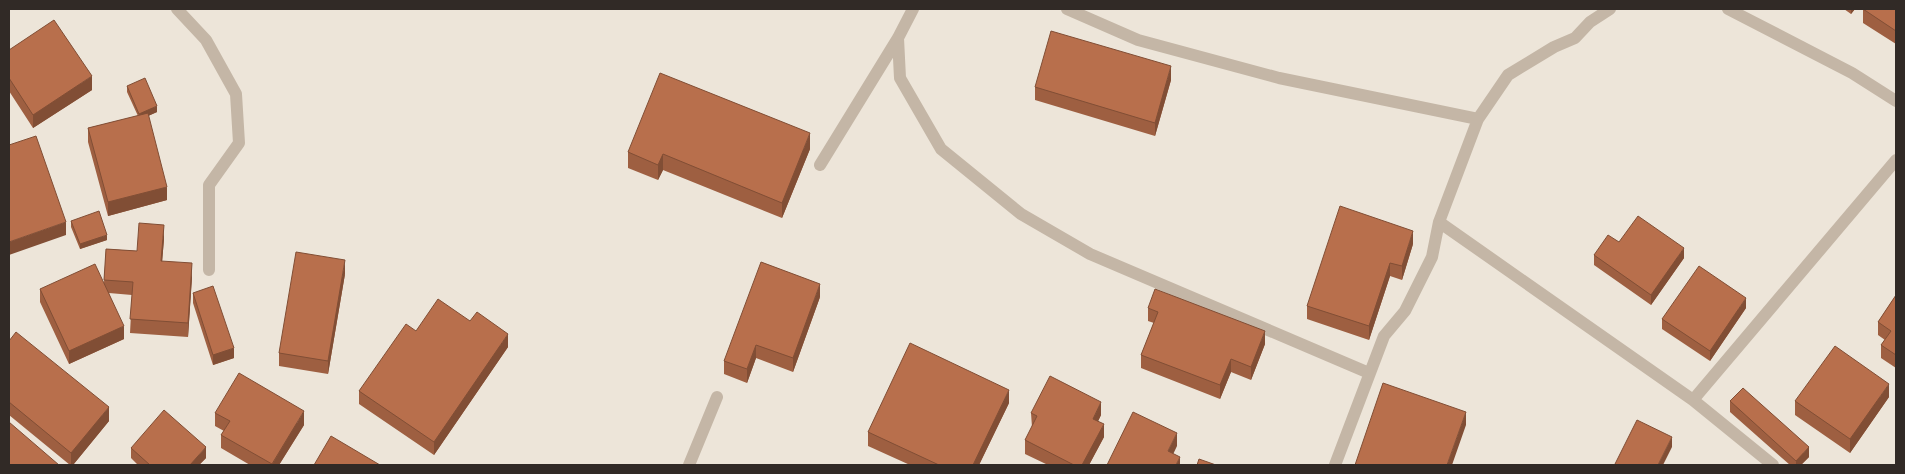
<svg xmlns="http://www.w3.org/2000/svg" width="1905" height="474" font-family="'DejaVu Sans',sans-serif">
<rect width="100%" height="100%" fill="#ede5d9"/>
<g fill="none" stroke-linecap="round" stroke-linejoin="round">
<path stroke="#c4b6a6" stroke-width="12" d="M177,9L206,40L236,94L239,143L209,185V270
M1067,9L1138,40L1279,78L1478,119
M1728,9L1852,73L1896,101
M898,38L900,78L941,149L1021,214L1090,254L1369,373
M820,165L898,38L913,9
M1439,222L1693,400L1773,465
M1693,400L1896,160
M689,465L717,397
M1335,465L1384,336L1405,311L1432,257L1439,222L1478,119L1508,75L1554,47L1575,38L1590,22L1610,9"/>
</g>
<path fill="#9e5f41" d="M1844,9H1855L1851,14Z
M1863,9H1896V44L1863,23Z
M9,50L92,90L33,128L9,91Z
M1171,80L1155,136L1035,100V87Z
M127,86L157,112L148,116L167,200L108,216L88,142V128L138,116L127,92Z
M810,149L782,218L663,170L658,180L628,168V152Z
M71,221L107,240L80,249L71,227Z
M164,239L162,262L192,277L188,337L130,333L132,295L109,293L124,339L69,364L40,302V289L104,283L106,249L137,251Z
M1619,242L1684,258L1651,305L1594,265V255Z
M1413,244L1402,280L1390,276L1369,340L1307,319V306Z
M345,274L328,374L279,366V353Z
M193,293L234,358L213,365L193,303Z
M1896,295V368L1881,358V345L1885,340L1878,335V322Z
M820,297L793,372L756,358L747,383L724,374V361Z
M1148,308L1265,344L1251,380L1231,372L1220,399L1141,368V355L1154,323L1148,321Z
M1746,308L1710,361L1662,329V319Z
M416,331L508,347L434,455L359,404V391Z
M9,341L109,421L73,465H70L9,415Z
M1889,397L1850,453L1795,415V401Z
M1730,401L1809,457L1801,465H1790L1730,412Z
M1009,403L979,465H910L868,446V432Z
M215,413L304,425L279,465H250L221,448V435L224,431L215,426Z
M1031,413L1101,415L1098,421L1104,437L1089,465H1048L1025,454V440L1032,427Z
M131,448L206,458L199,465H138L131,458Z"/>
<path fill="#814e35" d="M1851,9H1855L1851,14Z
M1171,66V80L1155,136V123Z
M92,76V90L33,128V115Z
M157,106V112L139,120V114Z
M810,133V149L782,218V203Z
M663,154V170L658,180V165Z
M167,187V200L108,216V202Z
M66,222V235L9,255V242Z
M164,225V239L161,275V261Z
M1413,231V244L1402,280V266Z
M107,235V240L80,249V244Z
M1684,248V258L1651,305V295Z
M345,260V274L328,374V361Z
M192,263V277L188,337V323Z
M1390,263V276L1369,340V326Z
M820,284V297L793,372V358Z
M1746,298V308L1710,361V351Z
M124,326V339L69,364V351Z
M1265,331V344L1251,380V367Z
M508,334V347L434,455V442Z
M756,345V358L747,383V369Z
M234,348V358L213,365V355Z
M1231,359V372L1220,399V385Z
M1889,384V397L1850,453V439Z
M1009,390V403L979,465H973Z
M1101,402V415L1093,432V419Z
M109,407V421L73,465H71V453Z
M304,411V425L279,465H272Z
M1466,412V425L1452,465H1447Z
M1104,424V437L1089,465H1082Z
M1177,433V446L1168,465V451Z
M1672,437V447L1663,465H1658Z
M206,447V458L199,465H190Z
M1809,447V457L1801,465H1796V461Z
M1180,457V465H1176Z"/>
<path fill="#b86f4c" stroke="#814e35" d="M1863,9H1896V31Z
M54,20L92,76L33,115L9,78V50Z
M1051,31L1171,66L1155,123L1035,87Z
M660,73L810,133L782,203L663,154L658,165L628,152Z
M145,78L157,106L139,114L127,86Z
M148,113L167,187L108,202L88,128Z
M36,136L66,222L9,242V145Z
M1340,206L1413,231L1402,266L1390,263L1369,326L1307,306Z
M99,211L107,235L80,244L71,221Z
M1638,216L1684,248L1651,295L1594,255L1608,235L1619,242Z
M139,223L164,225L161,261L192,263L188,323L130,319L133,282L104,280L106,249L137,251Z
M296,252L345,260L328,361L279,353Z
M761,262L820,284L793,358L756,345L747,369L724,361Z
M95,264L124,326L69,351L40,289Z
M1699,266L1746,298L1710,351L1662,319Z
M213,286L234,348L213,355L193,293Z
M1155,289L1265,331L1251,367L1231,359L1220,385L1141,355L1158,312L1148,308Z
M1896,295V355L1881,345L1891,331L1878,322Z
M438,299L470,321L477,312L508,334L434,442L359,391L406,324L416,331Z
M16,332L109,407L71,453L9,402V341Z
M910,343L1009,390L973,465H939L868,432Z
M1835,346L1889,384L1850,439L1795,401Z
M239,373L304,411L272,464L221,435L230,421L215,413Z
M1050,376L1101,402L1093,419L1104,424L1082,465H1074L1025,440L1037,416L1031,413Z
M1383,383L1466,412L1447,465H1355Z
M1743,388L1809,447L1796,461L1730,401Z
M164,410L206,447L190,465H150L131,448Z
M1133,412L1177,433L1168,451L1180,457L1176,465H1107Z
M1637,420L1672,437L1658,465H1617L1615,464Z
M9,422L59,465H9Z
M331,436L380,465H314Z
M1199,459L1216,465H1197Z"/>
<rect width="1905" height="474" fill="none" stroke="#312a26" stroke-width="20"/>
</svg>
